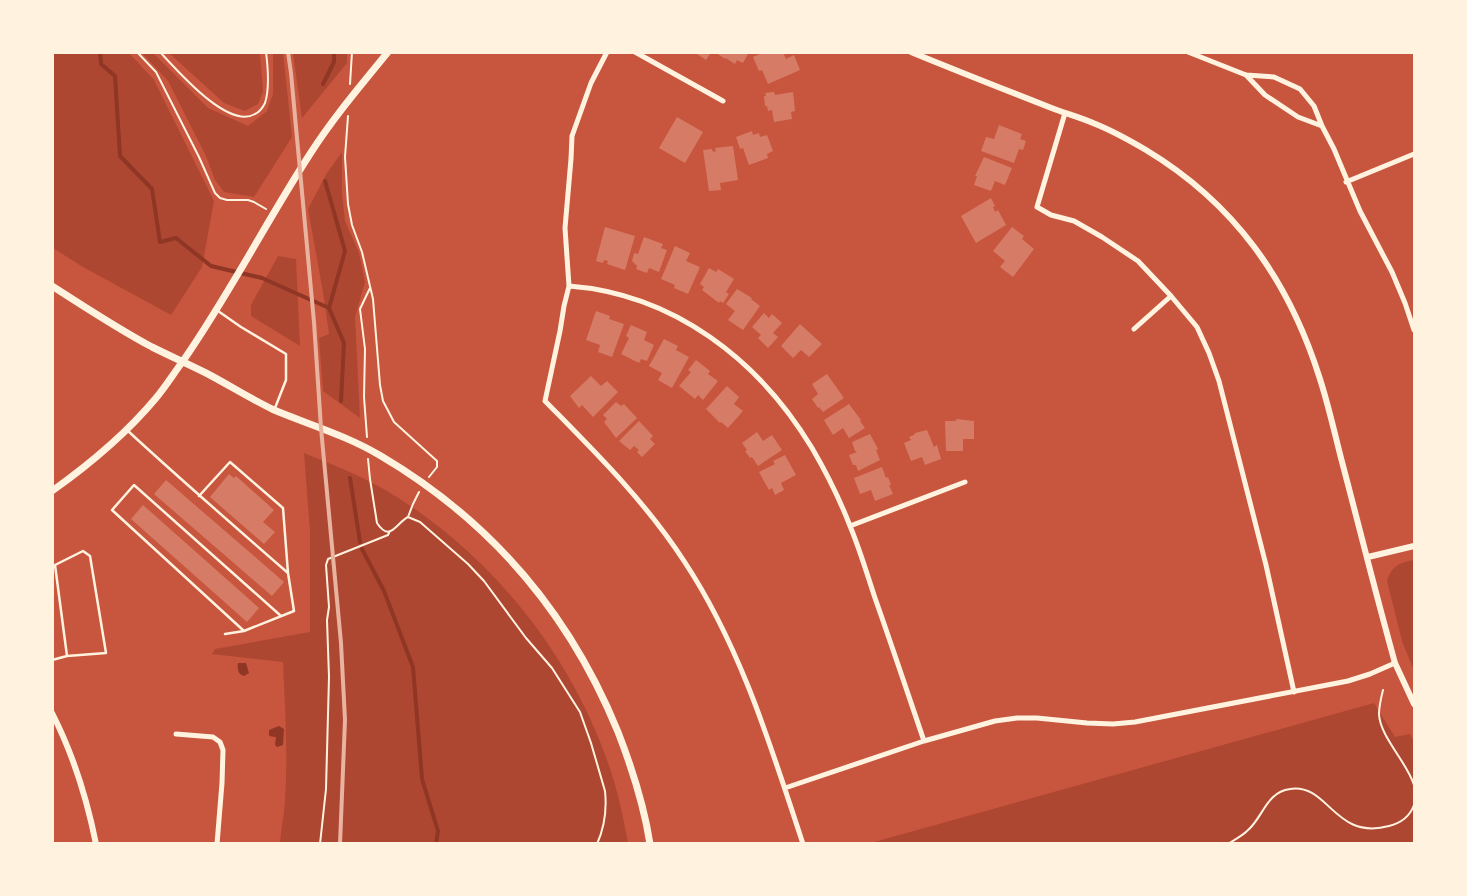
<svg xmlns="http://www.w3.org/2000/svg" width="1467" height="896" font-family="Raleway,sans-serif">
<rect width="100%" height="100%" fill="#c8553d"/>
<path fill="#ae4732" d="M52,53H129L154,80L214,201L202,267L171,315L83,267L53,248Z
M142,53H153L208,108L248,126L267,111L273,94V53H283L292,137L254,197L224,192L215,180L206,156L168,81Z
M169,53H260L263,91L258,104L245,111L224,103Z
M293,53H347V63L302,118Z
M342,152V194L345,221L359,253L365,282L355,317L360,418L323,391L319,338L329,334L323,292L308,209L327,173Z
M278,256L296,259L300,346L251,316V305Z
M304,453C332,464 361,476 387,491C494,555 577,661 614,781C620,801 624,822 628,843H280C281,829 284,815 285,801C288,755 285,709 283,662L212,654L215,649L310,632V531Z
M1414,560V671L1402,641L1387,581C1392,565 1400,563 1414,560Z
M1374,703L1395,737L1410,734L1414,741V843L867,844Z"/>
<path fill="#8f3625" d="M238,663H246L249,673L244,676C238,674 237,669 238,663Z
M279,726L284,729L283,745L277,747L275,745L276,737L269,736V730Z"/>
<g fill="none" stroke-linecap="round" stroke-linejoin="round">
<path stroke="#8f3625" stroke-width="4" d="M100,52L101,64L115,76L120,156L152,189L160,242L176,238L211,266L262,278L329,308
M323,84L334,62V52
M325,181L345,251L329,308L344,343L341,401
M350,478L360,542
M362,549L384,591L413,667L422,779L438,831L436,844"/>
</g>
<path fill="#d67c66" d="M694,52H711L706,60Z
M715,52H749L743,63L737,60L735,64L726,58L725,59Z
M764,52H783L786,59L794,55L800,70L768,84L762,70L759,71L753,57Z
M774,92L775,95L793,92L795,111L791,112L792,119L774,122L772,110L768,111L767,106H765L764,96H766L765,93Z
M677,117L703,132L685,163L659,148Z
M999,125L1022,134L1020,139L1026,141L1023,150L1019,149L1014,163L981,151L986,137L994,139Z
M752,131L753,135L759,133L760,137L767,135L773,151L767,154L768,158L749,165L743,148L740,149L736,137Z
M733,146L738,180L720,183L721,190L709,191L703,150L712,149L713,152L716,151L715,148Z
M984,157L1012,168L1005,185L995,181L991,191L974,185L977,176H975Z
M991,198L995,206L993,207L995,212L998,210L1006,225L976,243L961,216Z
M605,227L635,236L625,270L607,264L608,261L604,260L603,263L596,261Z
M1012,227L1024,236L1022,239L1034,249L1013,277L1000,267L1005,261L993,251Z
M644,237L663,244L661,248L667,250L659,272L649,268L647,273L636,269L637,266L632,261L634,253L638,254Z
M675,246L690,253L686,261L700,267L688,294L674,288L675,285L661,279Z
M709,268L716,272L718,269L734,279L726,292L729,294L723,303L720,301L719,303L702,290L704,287L700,284Z
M737,289L752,298L751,299L760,306L743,330L728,320L735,311L726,304Z
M596,311L610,316L609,319L624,324L612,357L598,352L600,345L586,340Z
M764,313L769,318L772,314L782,323L773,333L778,337L768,348L758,338L761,335L752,327Z
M800,324L822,344L809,357L801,350L793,358L781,346Z
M631,325L647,332L644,340L654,345L647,361L641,359L639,363L621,354L629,338L626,336Z
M664,339L678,346L676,350L689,357L672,388L658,380L662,373L649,366Z
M696,360L710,371L708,374L718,381L703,400L698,395L695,399L679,386L691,372L688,370Z
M827,374L844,398L823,412L819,407L818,408L812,399L818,394L812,384Z
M591,376L601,386L607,381L618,392L593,417L582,405L579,408L570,396Z
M727,386L739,397L734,404L743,411L728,428L721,422L720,423L706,409Z
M616,402L621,406L624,404L637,418L616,438L604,422L607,419L603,415Z
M849,404L861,420L860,421L865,428L849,438L843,428L833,435L824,420Z
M956,419L974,421V439H963V451H946L945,421H956Z
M639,421L653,436L650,439L655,444L642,457L637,452L639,450L634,446L630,450L619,441Z
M927,430L934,447L937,445L941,459L925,465L922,457L911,461L904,443L911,440L909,437L914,435L915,433Z
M757,432L763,441L772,435L782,450L758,466L752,457L750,458L745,451L747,450L742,443Z
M870,434L878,449L876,450L880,460L858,471L856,465H853L849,455L857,452L855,451L852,442Z
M785,455L796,475L781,483L784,490L775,495L772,488L769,490L759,472L775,464L773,461Z
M882,467L886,478L888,477L891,485H889L893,494L875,501L871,490L860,494L854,478Z
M229,474L234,478L236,476L274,510L263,522L275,532L264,544L210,497Z
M166,480L284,582L272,596L154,494Z
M143,505L259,608L247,622L131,519Z"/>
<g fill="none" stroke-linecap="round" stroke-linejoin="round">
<path stroke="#fff3e0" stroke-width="2" d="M137,52L156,72L199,157L215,193L220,198L227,200H248L254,202L266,209
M160,52C177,70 228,130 255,114C260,112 263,107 265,103C270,88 268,68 266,52
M350,84L352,52
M348,116L345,157L348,204L352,225L362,252L373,299L380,385L383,401L394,422L437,461V467L429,477
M367,437L364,397L365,349L360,309L370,288
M368,459L370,479L377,523C390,543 396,523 408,517L420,522L468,564L484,581L526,638L552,668L580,712L591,743L605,791C607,810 605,826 597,844
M408,517L413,504L419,492
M1383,690C1381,698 1379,706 1379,714C1380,737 1407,762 1414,785
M320,844L326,789L329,677L327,620L329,607L326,565L328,559L388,535L390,531
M1228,844C1234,840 1242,836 1247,831C1263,818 1266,792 1290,789C1329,783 1334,841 1389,826C1401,823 1410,816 1414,805"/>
<path stroke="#fff3e0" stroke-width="2.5" d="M218,311L241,327L286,354V380L275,408
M128,431C180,479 234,526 288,573L283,508L230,462L199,496
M281,616L134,485L112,510L244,631L294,611L288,573
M225,634L244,631
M52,660L67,656L106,653L90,556L83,551L55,565L67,656"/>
<path stroke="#fff3e0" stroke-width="5" d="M607,52L591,83L572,136L571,159L565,228L569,286L564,306L560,331L545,401C595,452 645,501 684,561C741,647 771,747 803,844
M635,52L723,101
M1188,52L1246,75L1274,77L1300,89L1314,106L1322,126L1334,149L1360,211L1392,272L1405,303L1414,330
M1246,75L1265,95L1298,117L1322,126
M1065,113L1037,207L1051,215L1074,221L1102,237L1138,261L1171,296L1197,327L1209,353L1219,381L1266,565L1294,692
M1346,182L1414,154
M569,286C674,294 759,360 812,448C826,472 840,500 850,526C860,550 867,574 875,598C892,646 908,694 924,741
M1134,329L1171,296
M850,526L965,482
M176,734L213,737L220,742L223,750L222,783L217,844
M785,788L924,741L995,721L1017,718H1037L1087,723L1113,724L1135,722L1348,681L1370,674L1395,663"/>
<path stroke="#fff3e0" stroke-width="6" d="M911,52C957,71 1003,89 1049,107C1064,113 1079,117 1093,123C1111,130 1129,140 1146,150C1234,203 1288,279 1319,376C1328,403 1334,431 1341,458C1359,526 1376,595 1395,663L1414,704
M1368,557L1414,546
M52,713C73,754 87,799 96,844"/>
<path stroke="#fff3e0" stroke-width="7" d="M52,286C85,307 118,329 152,347C170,356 188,364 206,373C229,385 251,399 274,410C310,425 348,436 381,456C491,521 570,614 618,732C632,768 644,805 650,844
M52,491C90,464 126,434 156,398C166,386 174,373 183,361C229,295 266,222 310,154C333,118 361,85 388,52"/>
<path stroke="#e9b49f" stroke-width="4" d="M288,52L291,73L314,322L321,428L341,643L345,720L340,844"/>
</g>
<rect width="1467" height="896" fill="none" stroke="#fff3e0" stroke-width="108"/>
</svg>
